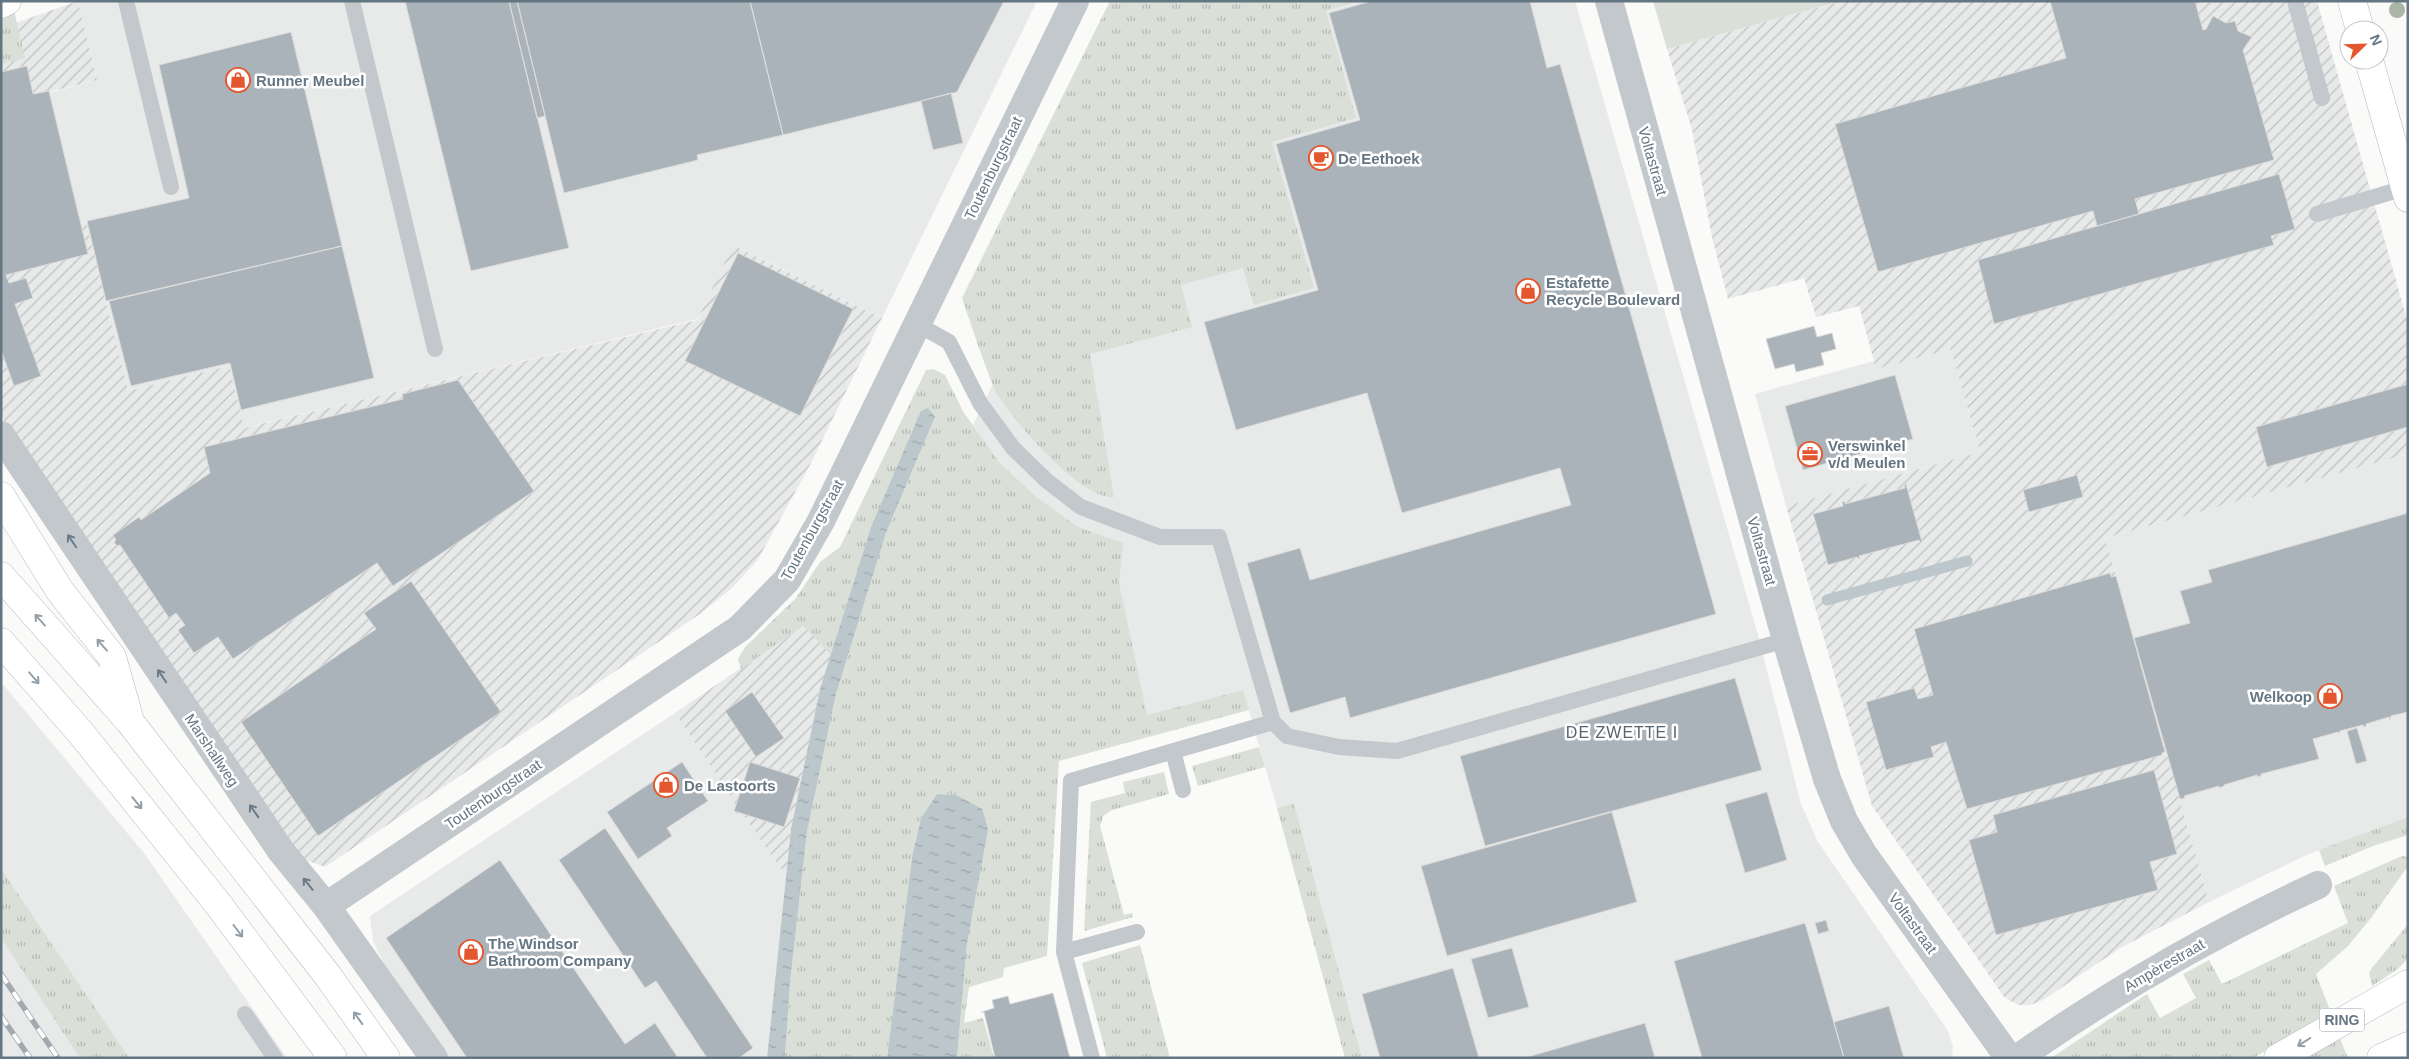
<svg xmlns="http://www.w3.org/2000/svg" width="2409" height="1059" font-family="Arial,sans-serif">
<defs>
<pattern id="industrial-furrows" width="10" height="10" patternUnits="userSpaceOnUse" patternTransform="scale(1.25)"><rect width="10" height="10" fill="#e8e9e9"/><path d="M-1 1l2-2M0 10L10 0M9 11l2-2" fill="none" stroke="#c0c1c2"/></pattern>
<pattern id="grass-tufts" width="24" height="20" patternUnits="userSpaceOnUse" patternTransform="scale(1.25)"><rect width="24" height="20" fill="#dadfd7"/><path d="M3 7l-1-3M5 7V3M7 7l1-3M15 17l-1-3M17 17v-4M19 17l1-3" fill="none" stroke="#b4b9b4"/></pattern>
<pattern id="water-ripples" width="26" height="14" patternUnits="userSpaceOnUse" patternTransform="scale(1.25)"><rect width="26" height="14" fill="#bbc7cb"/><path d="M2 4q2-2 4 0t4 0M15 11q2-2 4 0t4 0" fill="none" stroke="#9ca6aa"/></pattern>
</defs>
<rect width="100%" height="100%" fill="#fafaf8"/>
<path fill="#e8e9e9" d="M78,1H1037L882,318L734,245L697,319L243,428L229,367L127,391L86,222L80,223L49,93L97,80Z
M1180,1H1575L1758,635L1801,804L1818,842L1948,1031L1953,1047L1952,1058H1362L1294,803L1277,808L1243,690L1016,750L945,482Z
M1951,348L1980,452L1786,506L1755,394L1874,361L1877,369Z
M2408,454V817L2309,854L2209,902L2105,538Z
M1,682L144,853L287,1058H1Z
M675,713L786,876L767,1058H449L397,986L380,956L373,941L370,916Z"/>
<path fill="url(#industrial-furrows)" d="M78,1L97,80L49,92L81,223L86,222L128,391L229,366L244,428L697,320L733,245L882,318L807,471L757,561L731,589L700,614L325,867L303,859L291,846L1,416V28Z
M1841,1H2317L2408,323V454L2105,538L2209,902L2122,947L2043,1000L2030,1005H2018L2004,997L1872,806L1786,506L1980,452L1951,349L1876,369L1859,306L1816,317L1804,278L1728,299L1712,237L1692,130L1667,49Z
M850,593L820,690L791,829L786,876L744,816L732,812L735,802L675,713Z"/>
<path fill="url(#grass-tufts)" d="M1110,1H1359L1326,11L1356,118L1272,142L1314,288L1254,305L1243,268L1181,285L1192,327L1090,354L1114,497C1081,501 1014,421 997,394C993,387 990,378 987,370C978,346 970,322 962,298Z
M14,10L25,58L1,64V12Z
M933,369L945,375L964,413L999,462L1036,497L1078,527L1123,543L1119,583L1147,715L1243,690L1249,710L1059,761L1047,956L1004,968L1003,977L969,987L964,1023L983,1018L994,1058H957L967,943L956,795L937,794L921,818L912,857L887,1058H785L790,983L807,832L836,694L886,533L935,417L871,527L831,655L803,626L741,669L738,659L745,647L796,598L820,562L840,547L926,370Z
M1259,747L1265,767L1198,786L1192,766Z
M1164,772L1169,794L1112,810L1103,816L1100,826L1124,915L1132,913L1133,917L1084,931L1091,802L1125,793L1123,782Z
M1294,803L1362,1058H1345L1277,808Z
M2408,817V835L2373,846L2325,866L2319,850Z
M2402,856L2408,857V866L2371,918L2348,946L2316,974L2331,1013L2253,1058H2051L2147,994L2160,1018L2196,998L2183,974L2209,960L2222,984L2348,923L2334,886Z
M1,869L129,1058H80L1,938Z
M2408,924V958L2398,969L2372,986L2369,973L2372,968Z
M1140,945L1170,1058H1107L1082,963Z
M2338,1034L2348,1058H2297Z"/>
<path fill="#dadfd7" d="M1653,1H1841L1667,49Z"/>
<path fill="url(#water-ripples)" d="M928,408L935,417L886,533L836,694L807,832L790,983L785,1058H767L791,829L820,689L871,527L921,411Z
M937,794L956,795L982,809L988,829L967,943L957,1058H887L912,857L921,818Z"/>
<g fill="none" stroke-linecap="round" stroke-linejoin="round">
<path stroke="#bbc7cb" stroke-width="11" d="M1827,600L1967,561"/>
</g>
<path fill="#aab3b9" stroke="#dcdcda" d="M405,1H509L569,248L471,271Z
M509,1H517L545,116L537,118Z
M517,1H750L783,135L697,155L698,160L564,193Z
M750,1H1004L957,92L783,135Z
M1372,1H1530L1547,68L1560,64L1716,614L1350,718L1345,697L1290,713L1247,563L1300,548L1310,580L1571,505L1560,468L1402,513L1367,393L1236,430L1204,322L1318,290L1276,144L1360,120L1329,13Z
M2050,1H2195L2203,30L2206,29L2213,16L2226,23L2235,21L2238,31L2252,37L2243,50L2274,160L2135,199L2139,214L2097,226L2093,211L1878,272L1835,124L2066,58Z
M291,32L342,246L106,301L87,221L189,198L159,65Z
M27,66L33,94L49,91L88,254L6,275L9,283L26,278L33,298L15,304L41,376L14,386L1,350V72Z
M951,93L963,143L933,150L921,101Z
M2279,174L2295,229L2271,236L2274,245L1994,324L1978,260Z
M342,246L374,378L241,410L230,363L131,386L109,301Z
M738,253L853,309L800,416L685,361Z
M1814,326L1817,337L1832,333L1836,349L1821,353L1824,365L1796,372L1794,364L1775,369L1766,339Z
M1895,375L1913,439L1803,470L1785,406Z
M458,380L534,491L393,586L377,563L233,659L218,637L194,653L178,630L185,625L176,613L169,618L120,545L117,546L114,542L116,540L113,535L139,517L141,520L210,473L204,447L403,399L402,394Z
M2408,384V427L2267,467L2256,427Z
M2077,475L2083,497L2029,512L2023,490Z
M1904,484H1906L1922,542L1920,543L1919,540L1859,556L1860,560L1857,557L1828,565L1813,514L1843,506L1842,502L1845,501V504L1905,488Z
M2408,513V712L2391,716L2390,720L2389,717L2366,724V726L2364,727L2363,725L2340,731L2339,734L2338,732L2313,739L2319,759L2261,774V776L2258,777L2257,775L2224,785V786L2219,788V786L2184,796L2185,798L2180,799L2134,638L2190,623L2180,591L2212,582L2208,570Z
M2110,573L2111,577L2116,576L2165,752L2162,753V755L1967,809L1946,742L1931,747L1934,757L1886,770L1866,702L1914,688L1918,699L1933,695L1914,629Z
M411,581L501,712L318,836L241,722L376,629L364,613Z
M1735,678L1762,770L1485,846L1460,756Z
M752,692L784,738L756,757L725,711Z
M2357,728L2367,761L2356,764L2347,731Z
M682,762L708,801L667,828L672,836L638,859L607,812Z
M750,762L800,778L784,827L734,811Z
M2154,770L2177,854L2150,862L2158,890L1996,935L1969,840L1997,832L1993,815Z
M1767,792L1787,860L1745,873L1725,804Z
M1612,812L1637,902L1447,956L1421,866Z
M605,828L753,1048L739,1058H707L656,981L645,988L559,860Z
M500,860L625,1044L655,1023L678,1058H467L386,938Z
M1826,920L1829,931L1818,934L1815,923Z
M1805,923L1844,1058H1702L1674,961Z
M1512,948L1529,1007L1488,1018L1471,959Z
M1453,968L1479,1058H1380L1362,994Z
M1053,993L1070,1058H995L984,1012H981L994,1008L992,1000L1008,996L1010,1004Z
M1889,1006L1904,1058H1844L1834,1022Z
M1645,1023L1655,1058H1524Z"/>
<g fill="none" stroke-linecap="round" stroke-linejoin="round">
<defs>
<path id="secondary" d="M2352,1L2360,30
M1,4L7,1
M2369,60L2408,198"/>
<path id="primary" d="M1,496L60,591L112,657L128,714
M1,576L130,722L328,976L386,1058
M1,642L80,732L218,904L333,1058
M2278,1058L2408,984
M2381,1058L2408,1046"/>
</defs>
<use href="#secondary" stroke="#b3babf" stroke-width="29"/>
<use href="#primary" stroke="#b5babe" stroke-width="29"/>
<path stroke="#c3c8cc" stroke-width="16" d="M126,1L171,187
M352,1L435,349
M2295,1L2322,98
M2317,214L2405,188
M917,324L949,342L980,403L1013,448L1047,481L1081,507L1160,537H1219L1273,722L1287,736L1339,747L1397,751L1786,640
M1173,751L1183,790
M1064,952L1137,932
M245,1014L275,1058
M1092,1058L1064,952L1071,781L1273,722"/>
<path stroke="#c3c8cc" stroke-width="28" d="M1609,1L1786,640L1827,779L1844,821L1864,855L2009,1058
M1,435L281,851L326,906L434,1058
M326,906L740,628L787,580L821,521L1075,1
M2018,1058C2113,991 2212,934 2318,885"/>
<use href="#secondary" stroke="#fff" stroke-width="28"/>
<use href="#primary" stroke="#fff" stroke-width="28"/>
<defs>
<path id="rail" d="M1,974L58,1058
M1,1016L30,1058"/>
</defs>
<use href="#rail" stroke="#a2aab0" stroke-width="5.5"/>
<use href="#rail" stroke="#fff" stroke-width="4" stroke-dasharray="11" stroke-linecap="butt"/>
</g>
<circle fill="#aab4a7" cx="2397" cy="10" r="8"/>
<defs><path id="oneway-shaft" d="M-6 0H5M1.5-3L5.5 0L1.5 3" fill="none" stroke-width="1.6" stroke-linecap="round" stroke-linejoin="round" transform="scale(1.25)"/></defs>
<g stroke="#6a7a87">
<use href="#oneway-shaft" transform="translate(72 541) rotate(-124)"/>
<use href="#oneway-shaft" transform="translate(162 676) rotate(-124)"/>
<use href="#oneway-shaft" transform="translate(254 811) rotate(-125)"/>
<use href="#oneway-shaft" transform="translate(308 884) rotate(-129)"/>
</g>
<g stroke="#939fa8">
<use href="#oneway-shaft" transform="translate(40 620) rotate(-132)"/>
<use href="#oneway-shaft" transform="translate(102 645) rotate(-131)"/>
<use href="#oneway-shaft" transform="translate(34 678) rotate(49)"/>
<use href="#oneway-shaft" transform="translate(137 803) rotate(51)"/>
<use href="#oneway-shaft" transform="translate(238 931) rotate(53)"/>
<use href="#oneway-shaft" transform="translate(358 1018) rotate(-126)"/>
<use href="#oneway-shaft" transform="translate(2304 1042) rotate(148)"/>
</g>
<defs>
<symbol id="shop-ring" viewBox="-11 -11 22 22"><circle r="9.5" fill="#fff" stroke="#e4572e" stroke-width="1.5"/><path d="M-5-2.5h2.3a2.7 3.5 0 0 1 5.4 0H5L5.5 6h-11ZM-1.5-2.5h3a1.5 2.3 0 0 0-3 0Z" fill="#e4572e"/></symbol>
<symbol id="cafe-ring" viewBox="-11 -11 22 22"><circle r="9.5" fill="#fff" stroke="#e4572e" stroke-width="1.5"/><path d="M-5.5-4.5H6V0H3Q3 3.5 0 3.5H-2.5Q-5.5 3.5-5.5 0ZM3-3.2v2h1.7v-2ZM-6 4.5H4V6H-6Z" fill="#e4572e"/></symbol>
<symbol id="office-ring" viewBox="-11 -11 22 22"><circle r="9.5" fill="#fff" stroke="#e4572e" stroke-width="1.5"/><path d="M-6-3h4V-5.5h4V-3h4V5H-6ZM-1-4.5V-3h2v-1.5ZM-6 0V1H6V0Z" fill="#e4572e"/></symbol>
</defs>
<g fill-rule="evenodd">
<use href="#shop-ring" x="224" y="66" width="28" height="28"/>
<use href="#cafe-ring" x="1307" y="144" width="28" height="28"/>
<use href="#shop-ring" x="1514" y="277" width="28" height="28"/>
<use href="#office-ring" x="1796" y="440" width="28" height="28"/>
<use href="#shop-ring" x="2316" y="682" width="28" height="28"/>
<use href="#shop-ring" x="652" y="771" width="28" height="28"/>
<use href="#shop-ring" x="457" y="938" width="28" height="28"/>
</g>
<g text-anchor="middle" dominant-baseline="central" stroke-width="5" stroke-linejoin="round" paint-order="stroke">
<rect fill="#fff" stroke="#939fa8" stroke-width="1" x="2319.5" y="1008.5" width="45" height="23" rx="4"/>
<g font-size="14" font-weight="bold" fill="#657683">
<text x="2342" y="1020">RING</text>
</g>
<g font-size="15" font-weight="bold" fill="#657683" stroke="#fff" text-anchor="start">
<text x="256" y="80">Runner Meubel</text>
<text x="1338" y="158">De Eethoek</text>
<text x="1546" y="282">Estafette<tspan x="1546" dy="17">Recycle Boulevard</tspan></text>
<text x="1828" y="445">Verswinkel<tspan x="1828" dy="17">v/d Meulen</tspan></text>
<text x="2312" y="696" text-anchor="end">Welkoop</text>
<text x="684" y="785">De Lastoorts</text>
<text x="488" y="943">The Windsor<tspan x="488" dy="17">Bathroom Company</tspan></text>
</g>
<g font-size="15" fill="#657683" stroke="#fff">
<text transform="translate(1653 161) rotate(74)">Voltastraat</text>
<text transform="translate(993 168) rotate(-64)">Toutenburgstraat</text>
<text transform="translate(812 530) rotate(-61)">Toutenburgstraat</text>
<text transform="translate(1762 551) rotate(74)">Voltastraat</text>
<text transform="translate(212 750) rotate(56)">Marshallweg</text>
<text transform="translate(493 794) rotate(-34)">Toutenburgstraat</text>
<text transform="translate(1913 923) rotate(54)">Voltastraat</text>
<text transform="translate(2164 965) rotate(-30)">Ampèrestraat</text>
</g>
<g font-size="16" letter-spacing="1" fill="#57646e" stroke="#fff">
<text x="1622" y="732">DE ZWETTE I</text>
</g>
</g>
<rect width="2409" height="1059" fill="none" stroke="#657683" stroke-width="5"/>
<g transform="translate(2364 45) rotate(67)"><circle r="24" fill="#ffffff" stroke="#c1c8cd"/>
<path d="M0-4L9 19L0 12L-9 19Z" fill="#e4572e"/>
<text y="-8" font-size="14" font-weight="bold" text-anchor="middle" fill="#657683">N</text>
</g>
</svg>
